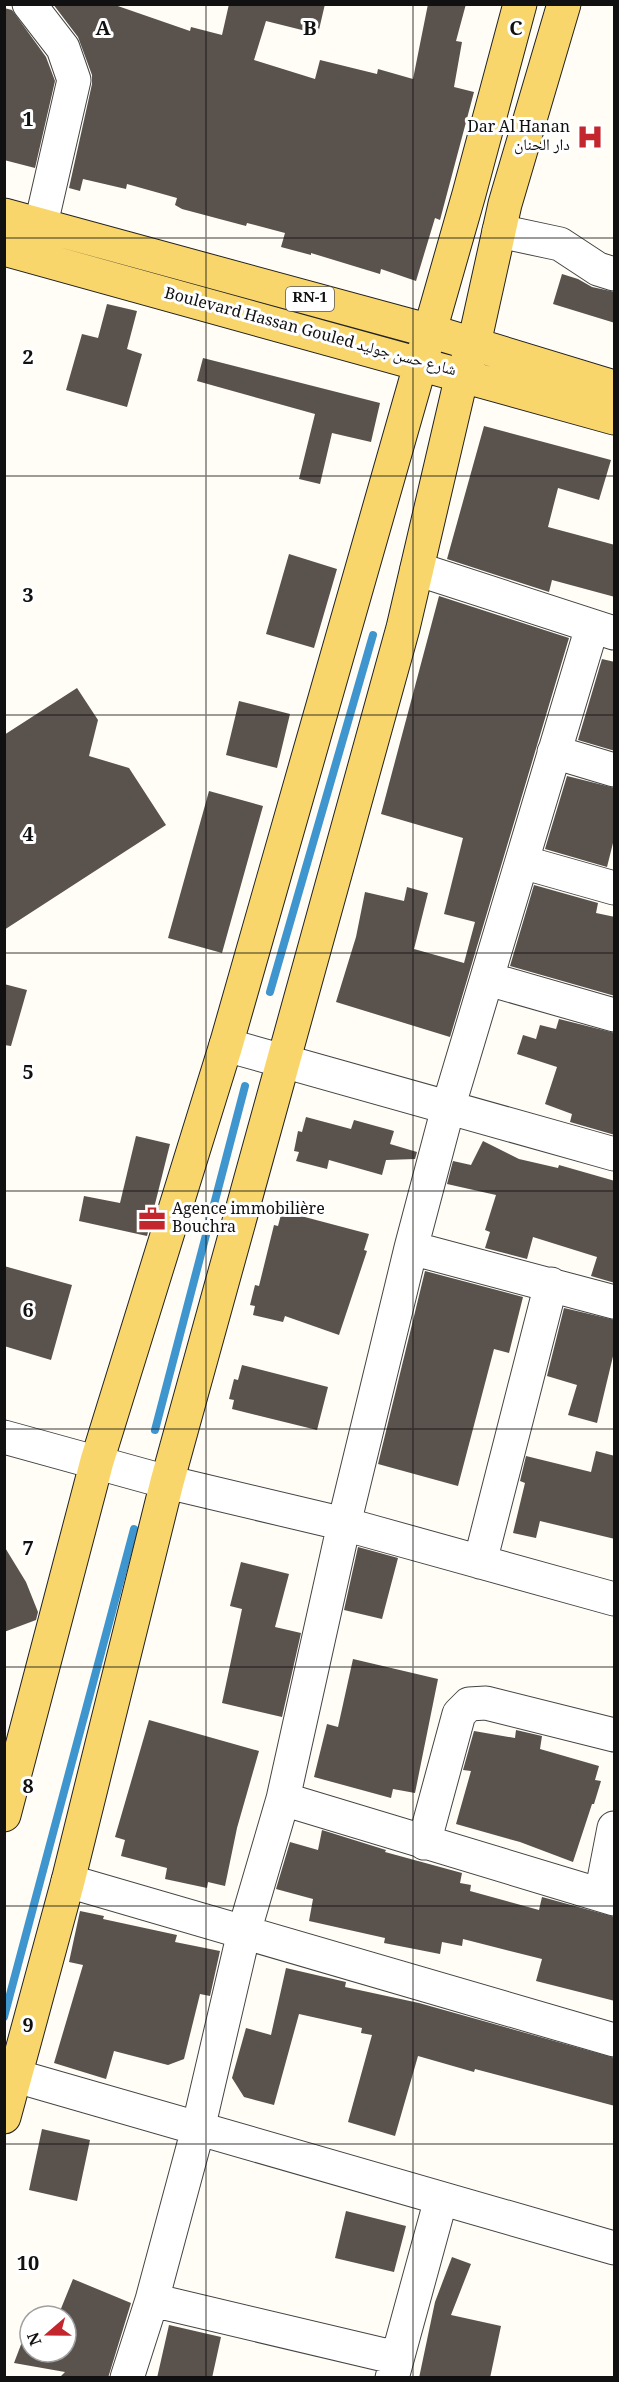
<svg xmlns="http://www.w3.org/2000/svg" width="619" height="2382" font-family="Georgia,'Noto Naskh Arabic',serif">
<rect width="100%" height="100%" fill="#fffdf5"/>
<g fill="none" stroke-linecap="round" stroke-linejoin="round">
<path stroke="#3f96cf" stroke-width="8" d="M270,992L373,635
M155,1430L245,1086
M4,2017L134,1529"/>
</g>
<path fill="#5a524d" d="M53,4H112L190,31L191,27L222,35L229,4H325L318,34L266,21L254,60L315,79L320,60L377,74L378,69L413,79L428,4H466L456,41L462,42L454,87L474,92L440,220L435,218L416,281L381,269L380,274L311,253V255L281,247L285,233L247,223L246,226L182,209L175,205L177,198L127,184L126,189L83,179L80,191L69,188L92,84V75L78,37Z
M4,8L12,10L46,57L55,81L35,168L4,160Z
M562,274L578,279L592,287L615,292V323L553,304Z
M107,304L137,311L127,349L142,354L127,407L66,390L82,334L98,338Z
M203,358L380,403L371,442L332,433L320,484L299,479L315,414L197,381Z
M484,426L611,460L599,500L558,488L548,527L615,545V597L552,580L549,592L447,559Z
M289,554L337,569L314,648L266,634Z
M439,596L569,638L450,1037L336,1002L356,937L365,892L404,901L407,887L428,893L414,949L464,963L475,922L444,914L463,838L381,814Z
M602,659L615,662V751L578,740Z
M77,688L98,720L89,756L129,768L166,825L4,930V735Z
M239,701L290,714L277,768L226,755Z
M567,776L615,788V835L607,867L545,849Z
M209,791L263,806L222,953L168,938Z
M534,885L598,903L596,913L615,917V996L510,966Z
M4,984L27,990L11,1046L4,1045Z
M559,1019L615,1033V1135L570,1122L572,1114L545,1104L557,1067L517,1054L523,1035L536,1039L540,1025L556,1029Z
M306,1117L351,1129L354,1120L394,1131L390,1144L417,1152L415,1159L386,1160L382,1175L329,1160L327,1169L296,1161L299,1152L294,1151L298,1131L302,1132Z
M136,1136L170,1144L147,1236L79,1221L84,1196L120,1203Z
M483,1141L519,1159L558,1168L559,1165L615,1181V1283L591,1276L597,1257L533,1237L527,1259L485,1248L490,1232L485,1230L496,1195L447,1184L453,1161L471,1165Z
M282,1211L369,1234L364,1250L367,1251L339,1335L285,1316L283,1322L253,1315L255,1306L250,1305L255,1285L259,1286L274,1225L278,1226Z
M4,1266L72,1285L51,1360L4,1346Z
M425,1271L523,1297L509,1353L494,1349L458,1486L378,1464Z
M564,1308L615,1320V1348L597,1423L568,1415L577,1385L547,1376Z
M242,1365L328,1387L317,1430L232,1409L234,1400L229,1399L234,1379L238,1380Z
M596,1451L615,1456V1539L540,1521L536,1538L513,1533L525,1483L520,1481L526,1456L591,1472Z
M4,1546L26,1582L38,1612L36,1620L4,1632Z
M358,1547L398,1558L382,1619L344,1610Z
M241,1562L289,1574L275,1627L301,1633L282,1717L222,1703L242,1609L230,1606Z
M353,1659L438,1679L415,1793L393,1789L391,1798L314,1777L327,1724L338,1727Z
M149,1720L259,1751L237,1828L225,1886L208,1882L207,1888L165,1879L167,1868L121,1856L125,1840L115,1837Z
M516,1730L542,1736L540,1749L599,1766L595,1780L601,1781L594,1804H592L573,1862L520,1842L456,1824L471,1771L463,1770L474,1731L515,1738Z
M322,1830L386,1850L385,1852L462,1873L460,1883L471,1885L470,1891L539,1910L542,1897L615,1917V2001L536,1981L542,1959L463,1939L462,1946L442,1942L440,1954L384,1943L385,1938L309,1921L313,1899L276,1889L290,1842L318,1850Z
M80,1911L104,1916L103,1919L177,1935L175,1942L220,1951L210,1996L200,1994L184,2059L168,2065L114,2051L106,2079L54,2063L83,1965L69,1962Z
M286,1968L346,1982L345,1987L419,2003L615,2058V2106L475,2069L474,2072L418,2056L395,2136L348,2122L372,2035L361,2033L362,2028L299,2014L274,2105L244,2097L232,2078L246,2028L271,2035Z
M42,2129L90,2140L77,2201L29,2190Z
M346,2211L406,2226L394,2272L335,2258Z
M452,2257L471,2264L451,2315L501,2326L490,2378H419L435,2302Z
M73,2279L131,2303L108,2378H59L65,2372L14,2363L25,2334L30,2336V2352H66V2316H58Z
M169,2325L221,2337L212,2378H157Z"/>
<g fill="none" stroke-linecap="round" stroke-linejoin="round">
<defs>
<path id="minor" d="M29,4L63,48L74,80L41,224
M499,231L560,244L598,269L614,274
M417,569L614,633
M554,752L614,770
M522,862L614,888
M488,979L614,1015
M226,1045L614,1154
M411,1248L614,1302
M4,1437L167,1482L344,1524L614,1599
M480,1562L551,1284
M283,1799L614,1899
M424,1843L459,1714L469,1704L486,1703L614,1735
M68,1881L614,2040
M601,1895L614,1828
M16,2076L614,2248
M152,2300L397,2358
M127,2378L152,2300L198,2129L244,1932L283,1799L344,1524L411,1248L448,1108L592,627
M392,2378L441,2199"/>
<path id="major" d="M4,215L430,331L614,387
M4,249L614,418
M4,1815L97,1461L226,1045L469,194L520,4
M4,2117L68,1881L167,1482L403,628L462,375L474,344L505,204L564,4"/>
</defs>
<use href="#minor" stroke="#444" stroke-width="35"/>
<use href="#major" stroke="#222" stroke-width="35"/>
<use href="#minor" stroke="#fff" stroke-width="33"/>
<use href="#major" stroke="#f9d66b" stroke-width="33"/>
</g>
<path fill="none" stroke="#111" stroke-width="1.5" stroke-opacity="0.55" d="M206,4V2378M413,4V2378M4,238H614M4,476H614M4,715H614M4,953H614M4,1191H614M4,1429H614M4,1667H614M4,1906H614M4,2144H614"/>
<defs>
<symbol id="hospital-bare" viewBox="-9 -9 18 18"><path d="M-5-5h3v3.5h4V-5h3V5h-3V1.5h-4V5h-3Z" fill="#c4262e" stroke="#fff" stroke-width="2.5" paint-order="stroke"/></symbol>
<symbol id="office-bare" viewBox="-9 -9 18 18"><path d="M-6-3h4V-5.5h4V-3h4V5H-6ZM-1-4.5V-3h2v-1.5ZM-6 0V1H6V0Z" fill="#c4262e" stroke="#fff" stroke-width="2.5" paint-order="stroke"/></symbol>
</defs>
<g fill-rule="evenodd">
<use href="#hospital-bare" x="571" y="118" width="38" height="38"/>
<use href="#office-bare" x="133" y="1200" width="38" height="38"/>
</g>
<g text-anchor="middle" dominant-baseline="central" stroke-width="6" stroke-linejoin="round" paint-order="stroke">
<rect fill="#fff" stroke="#585858" stroke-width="1.5" x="286" y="287" width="48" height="24" rx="4.5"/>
<g font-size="15" font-weight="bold" fill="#111">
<text x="310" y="299">RN-1</text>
</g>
<g font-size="16" fill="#111" stroke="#fff" text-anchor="end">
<text x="570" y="128">Dar Al Hanan<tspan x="570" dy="18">دار الحنان</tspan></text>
<text x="172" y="1210" text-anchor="start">Agence immobilière<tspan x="172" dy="18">Bouchra</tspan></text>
</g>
<g font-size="16" fill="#111" stroke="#fff">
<text transform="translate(310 333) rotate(15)">Boulevard Hassan Gouled شارع حسن جوليد</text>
</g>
</g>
<g font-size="20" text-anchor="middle" font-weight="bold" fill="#111" stroke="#fff" stroke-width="6" stroke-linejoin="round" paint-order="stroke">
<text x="103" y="35">A</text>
<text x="310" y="35">B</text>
<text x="516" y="35">C</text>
<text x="28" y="126">1</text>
<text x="28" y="364">2</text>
<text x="28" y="602">3</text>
<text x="28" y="841">4</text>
<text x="28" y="1079">5</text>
<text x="28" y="1317">6</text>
<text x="28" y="1555">7</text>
<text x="28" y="1793">8</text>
<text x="28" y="2032">9</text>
<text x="28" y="2270">10</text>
</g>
<rect width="619" height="2382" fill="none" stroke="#111111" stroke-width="12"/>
<g transform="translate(48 2334) rotate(250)"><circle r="28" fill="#ffffff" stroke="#a0a0a0" stroke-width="1.5"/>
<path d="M0-4.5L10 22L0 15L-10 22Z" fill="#c4262e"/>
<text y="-9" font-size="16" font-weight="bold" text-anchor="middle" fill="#111111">N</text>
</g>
</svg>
